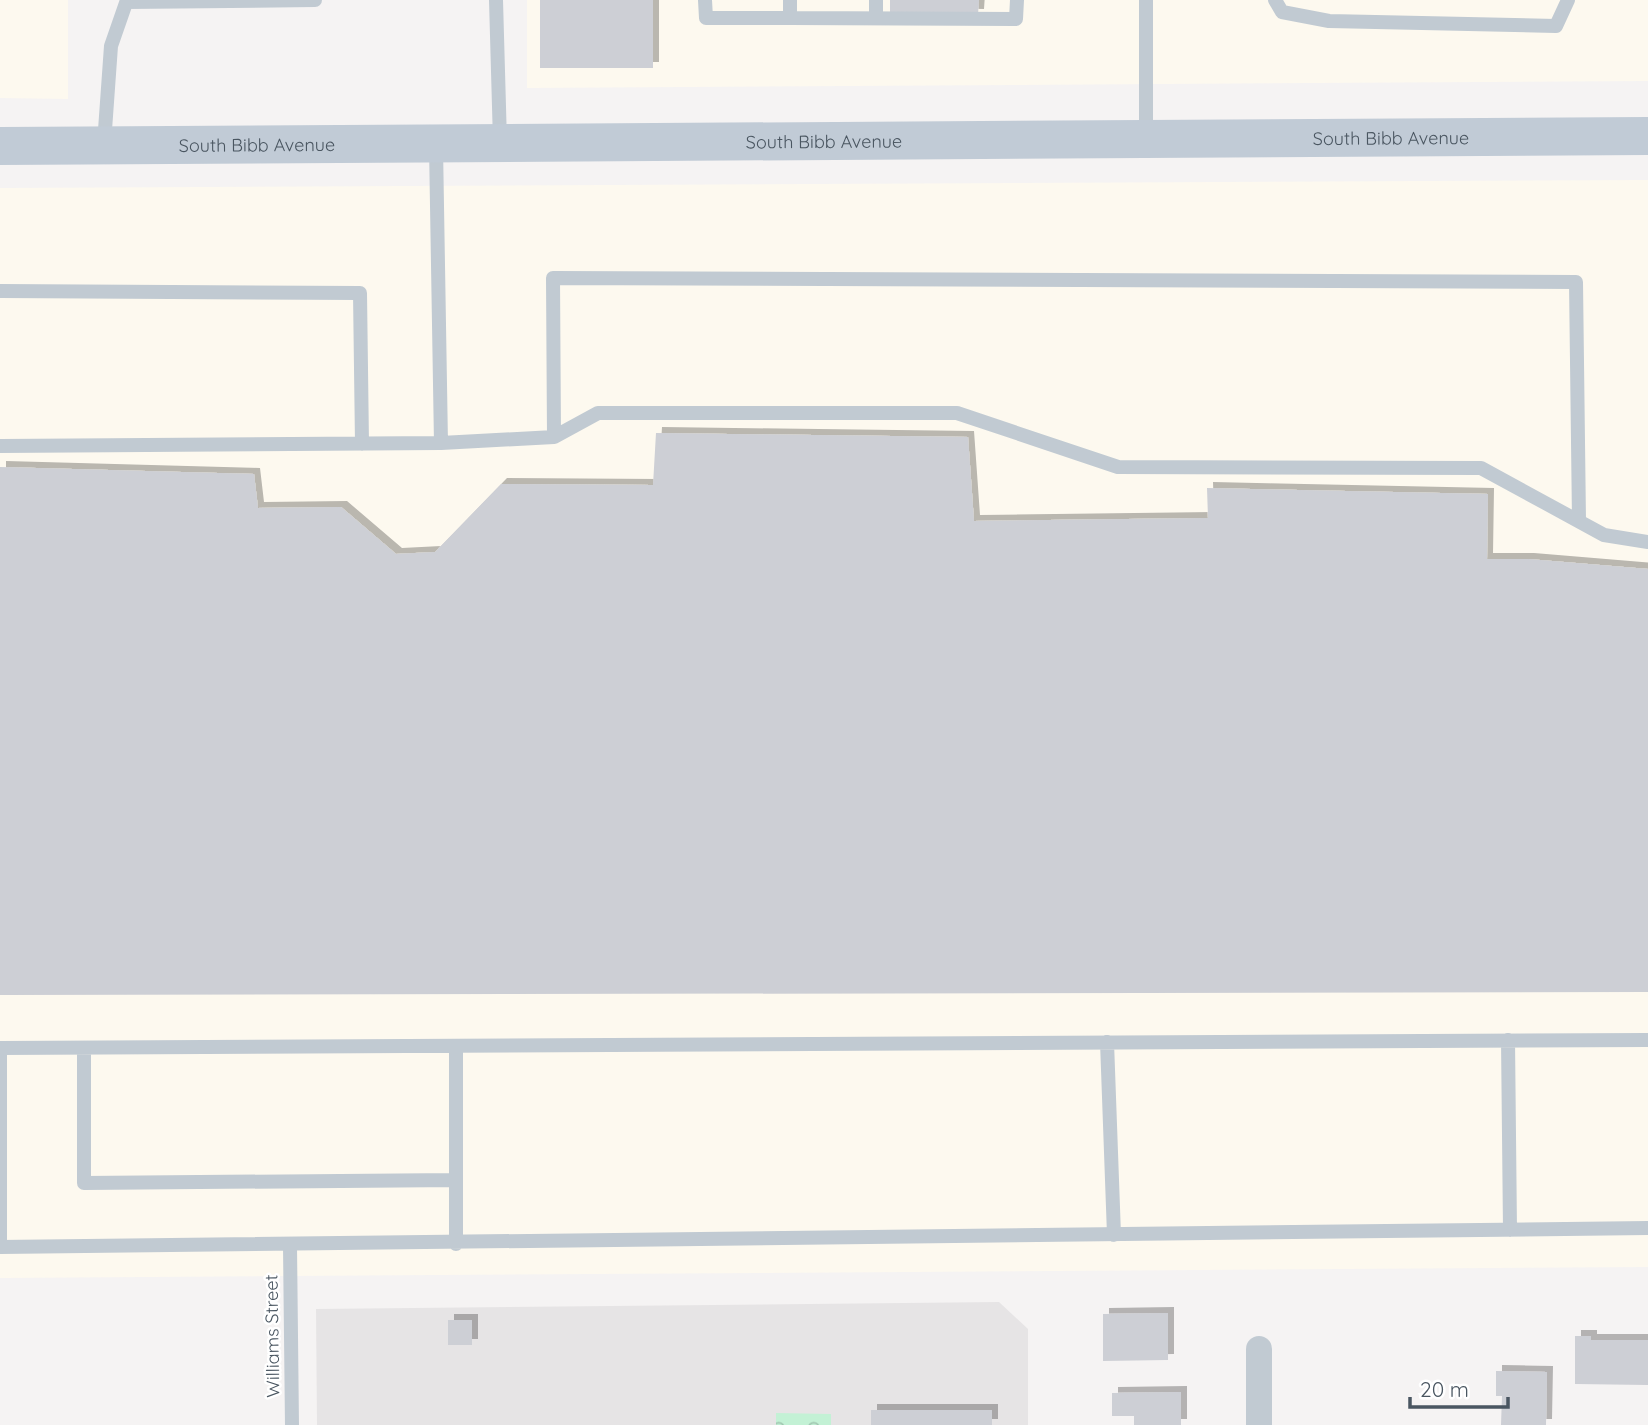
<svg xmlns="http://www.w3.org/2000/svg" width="1648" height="1425" font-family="Quicksand,sans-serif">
<defs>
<pattern id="park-crowns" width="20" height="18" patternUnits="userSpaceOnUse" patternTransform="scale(1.75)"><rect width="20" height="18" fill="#c3f1d5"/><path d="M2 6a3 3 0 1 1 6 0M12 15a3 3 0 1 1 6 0" fill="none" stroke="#a0c6b0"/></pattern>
<filter id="shadow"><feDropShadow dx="6" dy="-6" stdDeviation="0" flood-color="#0004"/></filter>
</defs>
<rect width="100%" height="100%" fill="#f5f3f3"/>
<path fill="#fdf9ef" d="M0,0H68V99L0,98Z
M527,0H1648V81L527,88Z
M1648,180V1267L0,1278V188Z"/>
<path fill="#e6e4e5" d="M999,1302L1028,1329V1425H317L316,1309Z"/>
<path fill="url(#park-crowns)" d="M776,1413L831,1414V1425H776Z"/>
<path fill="#cdcfd5" filter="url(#shadow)" d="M540,0H653V68H540Z
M890,0H979L978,15L890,13Z
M656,433L968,437L974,521L1208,518L1207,488L1488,494L1487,559H1528L1648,569V992L0,995V467L254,474L258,508L341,507L396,554L435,552L501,484L653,485Z
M1168,1313V1360L1103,1361V1314Z
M448,1320H472V1345H448Z
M1575,1336H1591V1340H1648V1385L1575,1384Z
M1496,1371L1547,1372L1546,1425H1501L1502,1396H1496Z
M1181,1392V1425H1134V1416H1112V1393Z
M871,1410H992V1425H871Z"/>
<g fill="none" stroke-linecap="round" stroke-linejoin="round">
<path stroke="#c1cad2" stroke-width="14" d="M496,0L500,142
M705,0L706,18H790V0
M1275,0L1282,12L1329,21L1556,26L1568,0
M127,2L315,0
M790,18L1016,19L1017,0
M876,18V0
M1146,139V0
M104,144L111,46L127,0
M436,146L441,443
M0,291L360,293L362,444
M554,437L553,278L1576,282L1579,521
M0,446L441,443L554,437L598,413H957L1118,467L1481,468L1604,535L1648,542
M1508,1040L1510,1230
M1107,1042L1114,1235
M456,1046V1180
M0,1048L1648,1040
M0,1048V1247
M84,1048V1183L456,1180V1244
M290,1246L292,1425
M0,1247L1648,1228"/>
<path stroke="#c1cad2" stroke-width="26" d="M1259,1349V1425"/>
<path stroke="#c1cbd6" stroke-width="38" id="s1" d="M0,146L1648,136"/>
</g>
<g text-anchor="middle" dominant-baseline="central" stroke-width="5" stroke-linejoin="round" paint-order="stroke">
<g font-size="18" fill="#4a5661" stroke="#fff">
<text stroke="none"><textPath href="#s1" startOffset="1391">South Bibb Avenue</textPath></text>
<text stroke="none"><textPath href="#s1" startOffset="824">South Bibb Avenue</textPath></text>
<text stroke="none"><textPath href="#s1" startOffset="257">South Bibb Avenue</textPath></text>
<text transform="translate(272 1336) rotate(-91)">Williams Street</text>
</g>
</g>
<path d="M1410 1397v10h98v-10" fill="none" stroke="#4a5661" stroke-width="3.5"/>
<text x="1420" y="1397" font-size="21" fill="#4a5661" stroke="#ffffff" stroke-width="5" paint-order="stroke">20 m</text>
</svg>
